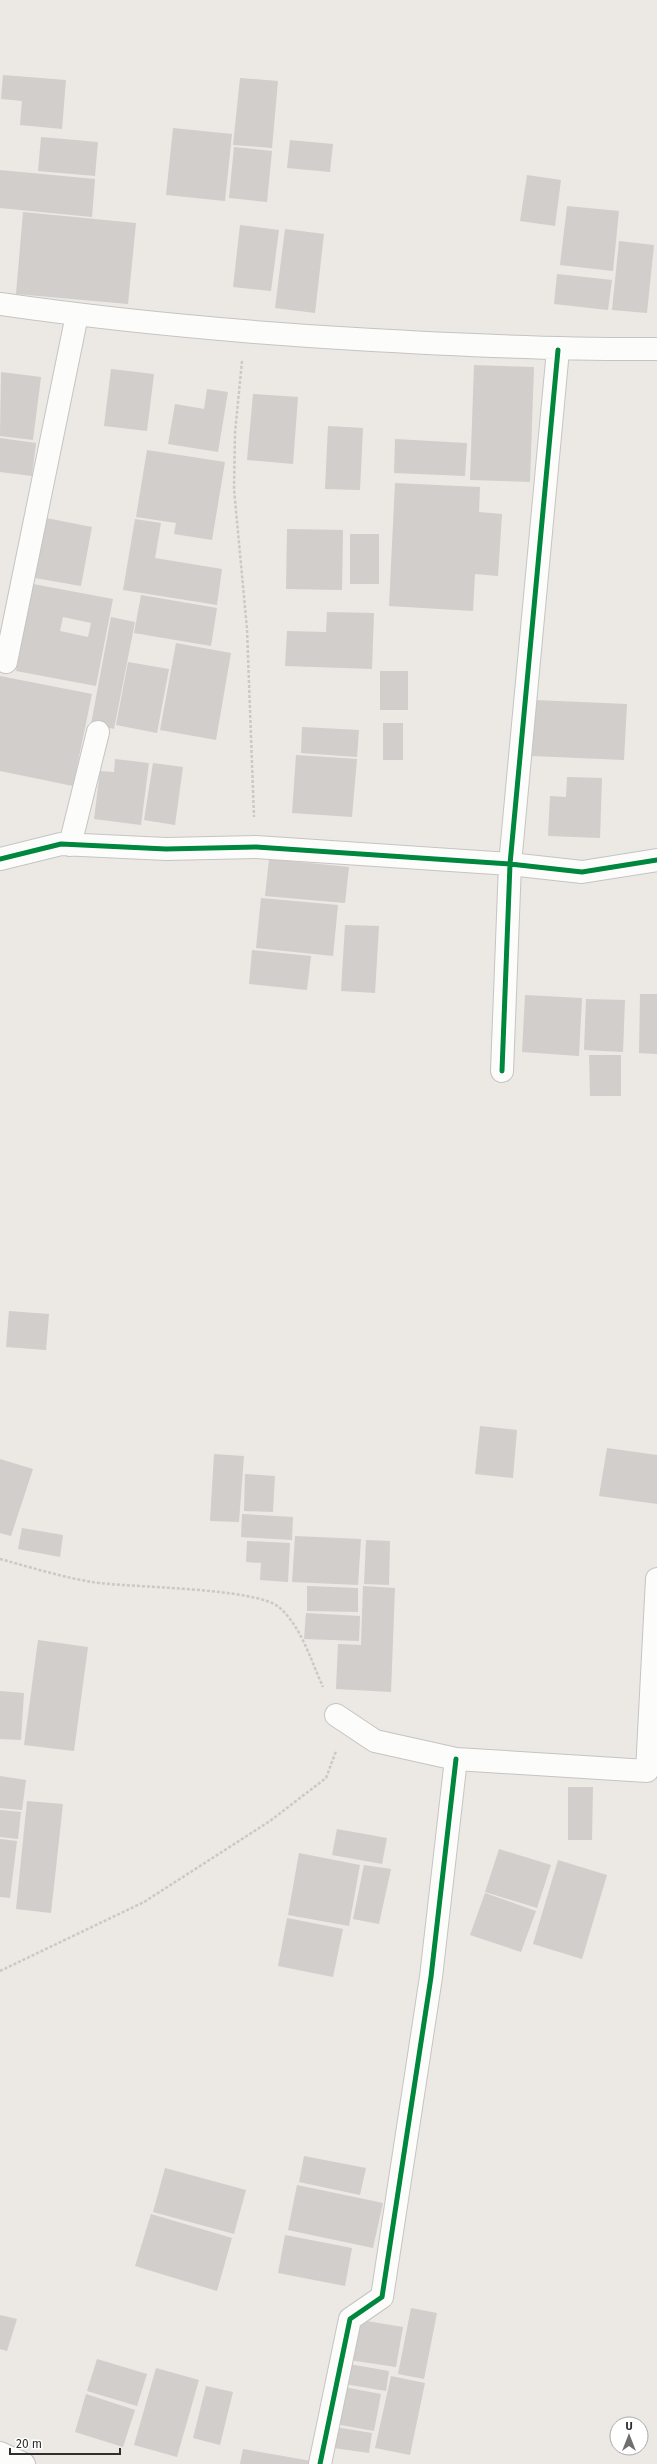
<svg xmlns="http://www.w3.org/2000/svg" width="657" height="2464" font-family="'Fira Sans',sans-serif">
<rect width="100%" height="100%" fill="#ece8e4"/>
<path fill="#d1cecb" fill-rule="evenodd" d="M3,75L66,80L62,129L20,125L22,101L1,99Z
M240,78L278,81L272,148L233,145Z
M173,128L232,134L225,201L166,195Z
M41,137L98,142L95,176L38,171Z
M290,140L333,144L330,172L287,168Z
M234,147L272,151L267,202L229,198Z
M0,170L95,179L92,217L0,208Z
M527,175L561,180L555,226L520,221Z
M567,206L619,211L613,271L560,265Z
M23,212L136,223L128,304L16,294Z
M240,225L279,230L271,291L233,287Z
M285,229L324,234L315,313L275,308Z
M619,241L654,245L647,313L612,310Z
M557,274L612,280L608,310L554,304Z
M474,365L534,367L530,482L470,480Z
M111,369L154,374L147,431L104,426Z
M1,372L41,377L33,440L0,436Z
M207,389L228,392L218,452L168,444L175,404L204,409Z
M253,394L298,397L293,464L247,460Z
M328,426L363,428L360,490L325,489Z
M0,438L36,443L32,476L0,472Z
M395,439L467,443L465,476L394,473Z
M147,450L225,462L212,540L174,534L176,523L136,517Z
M395,483L480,487L479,512L502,514L498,576L475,574L473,611L389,606Z
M46,518L92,527L81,586L35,578Z
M135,519L161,523L155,558L222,569L217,605L123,590Z
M287,529L343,530L342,590L286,589Z
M350,534H379V584H350Z
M33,584L113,599L96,686L16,671ZM63,617L91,623L88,637L60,631Z
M141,595L217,608L211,646L134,633Z
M327,612L374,613L372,669L285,666L287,631L326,632Z
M111,617L135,622L114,729L91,724Z
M176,643L231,653L216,740L160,730Z
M128,662L169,669L157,733L116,725Z
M380,671H408V710H380Z
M0,676L92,694L73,786L0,771Z
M535,700L627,704L624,760L532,756Z
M383,723H403V760H383Z
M302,727L359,730L357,757L301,753Z
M296,755L357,759L352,817L292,813Z
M115,759L149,763L141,825L94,819L100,771L114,772Z
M153,763L183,767L175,825L144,820Z
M567,777L602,778L600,838L548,836L550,796L566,797Z
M269,859L349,867L345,903L265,896Z
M261,898L338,905L333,956L256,948Z
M345,925L379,926L375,993L341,991Z
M252,950L311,956L307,990L249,984Z
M640,994H657V1054L639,1053Z
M525,995L582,998L579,1056L522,1052Z
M586,999L625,1000L623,1052L584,1050Z
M589,1055H621V1096H590Z
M9,1311L49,1314L46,1350L6,1347Z
M480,1426L517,1430L513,1478L475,1474Z
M607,1448L657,1455V1504L599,1496Z
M214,1454L244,1456L239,1522L210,1521Z
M0,1459L33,1469L11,1536L0,1533Z
M245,1474L275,1476L273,1512L244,1511Z
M242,1514L293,1517L292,1540L241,1537Z
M22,1528L63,1535L60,1557L18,1549Z
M295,1536L361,1539L358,1585L292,1582Z
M366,1540L390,1541L389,1585L364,1584Z
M247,1541L290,1543L288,1582L260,1580L261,1563L246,1562Z
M307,1586L358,1588V1612L307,1611Z
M363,1586L395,1588L391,1692L336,1689L338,1644L361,1645Z
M306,1613L360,1616L359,1641L304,1639Z
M38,1640L88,1647L74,1751L24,1745Z
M0,1691L24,1693L21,1740L0,1739Z
M0,1776L26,1780L22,1810L0,1808Z
M568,1787H593L592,1840H568Z
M27,1801L63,1804L51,1913L16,1909Z
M0,1810L21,1812L18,1839L0,1837Z
M337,1829L387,1838L382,1864L332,1855Z
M0,1839L17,1841L10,1898L0,1897Z
M499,1849L551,1865L537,1908L485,1892Z
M299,1853L360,1865L349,1926L288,1915Z
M558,1860L607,1875L582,1959L533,1944Z
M364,1865L391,1869L379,1924L353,1919Z
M485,1893L536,1911L521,1952L470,1935Z
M287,1918L343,1929L333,1977L278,1966Z
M304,2156L366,2168L360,2195L299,2182Z
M165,2168L246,2190L234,2234L153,2212Z
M297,2185L383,2203L373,2248L288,2230Z
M151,2214L232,2238L217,2291L135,2266Z
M285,2235L352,2248L345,2286L278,2273Z
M411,2308L437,2313L424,2379L398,2374Z
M0,2315L17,2319L7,2351L0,2349Z
M355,2319L403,2327L396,2367L349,2360Z
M97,2359L147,2374L137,2406L87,2391Z
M349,2364L389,2371L386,2391L345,2384Z
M156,2368L199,2380L177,2457L134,2445Z
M391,2376L425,2383L410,2455L375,2448Z
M206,2386L233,2392L220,2445L193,2438Z
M338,2386L381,2394L374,2431L330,2423Z
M86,2394L135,2410L123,2447L75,2432Z
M329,2426L372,2433L369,2453L326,2447Z
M243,2449L317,2462V2464H240Z"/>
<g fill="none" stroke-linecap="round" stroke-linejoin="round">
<defs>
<path id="street" d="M0,304C118,321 237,332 356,339C457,345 556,350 657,349
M6,662L77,315
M70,845L98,732
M0,859L61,844L166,849L256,847L510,864L582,872L657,860
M502,1071L510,864L558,350
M336,1715L375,1741L456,1759L647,1771L657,1579
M0,2453L24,2464
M320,2464L350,2319L382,2297L431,1977L456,1759"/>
</defs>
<use href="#street" stroke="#c5c4c5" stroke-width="24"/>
<path stroke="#c9c9c8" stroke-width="2.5" stroke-dasharray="3 2" stroke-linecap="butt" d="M242,361L235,433L234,489L247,629L254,817
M0,1559C30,1567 61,1577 92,1582C128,1588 258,1587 280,1608C302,1628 311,1661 323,1687
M0,1971L144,1902L270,1821L326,1778L336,1751"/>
<use href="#street" stroke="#fcfcfb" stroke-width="22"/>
<defs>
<path id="cycleway" d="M0,859L61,844L166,849L256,847L510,864L582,872L657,860
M502,1071L510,864L558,350
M320,2464L350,2319L382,2297L431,1977L456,1759"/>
</defs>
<use href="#cycleway" stroke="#fff" stroke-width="8"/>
<use href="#cycleway" stroke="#00873e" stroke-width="5"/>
</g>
<g transform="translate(629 2436)"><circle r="19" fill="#ffffff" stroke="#ababab"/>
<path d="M0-3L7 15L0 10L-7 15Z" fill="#706f6e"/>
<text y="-6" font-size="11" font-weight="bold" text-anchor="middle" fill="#2e2e2e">U</text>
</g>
<path d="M10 2448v6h110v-6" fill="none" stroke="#2e2e2e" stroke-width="2"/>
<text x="16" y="2448" font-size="12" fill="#2e2e2e" stroke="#ffffff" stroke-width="3" paint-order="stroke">20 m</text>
</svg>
